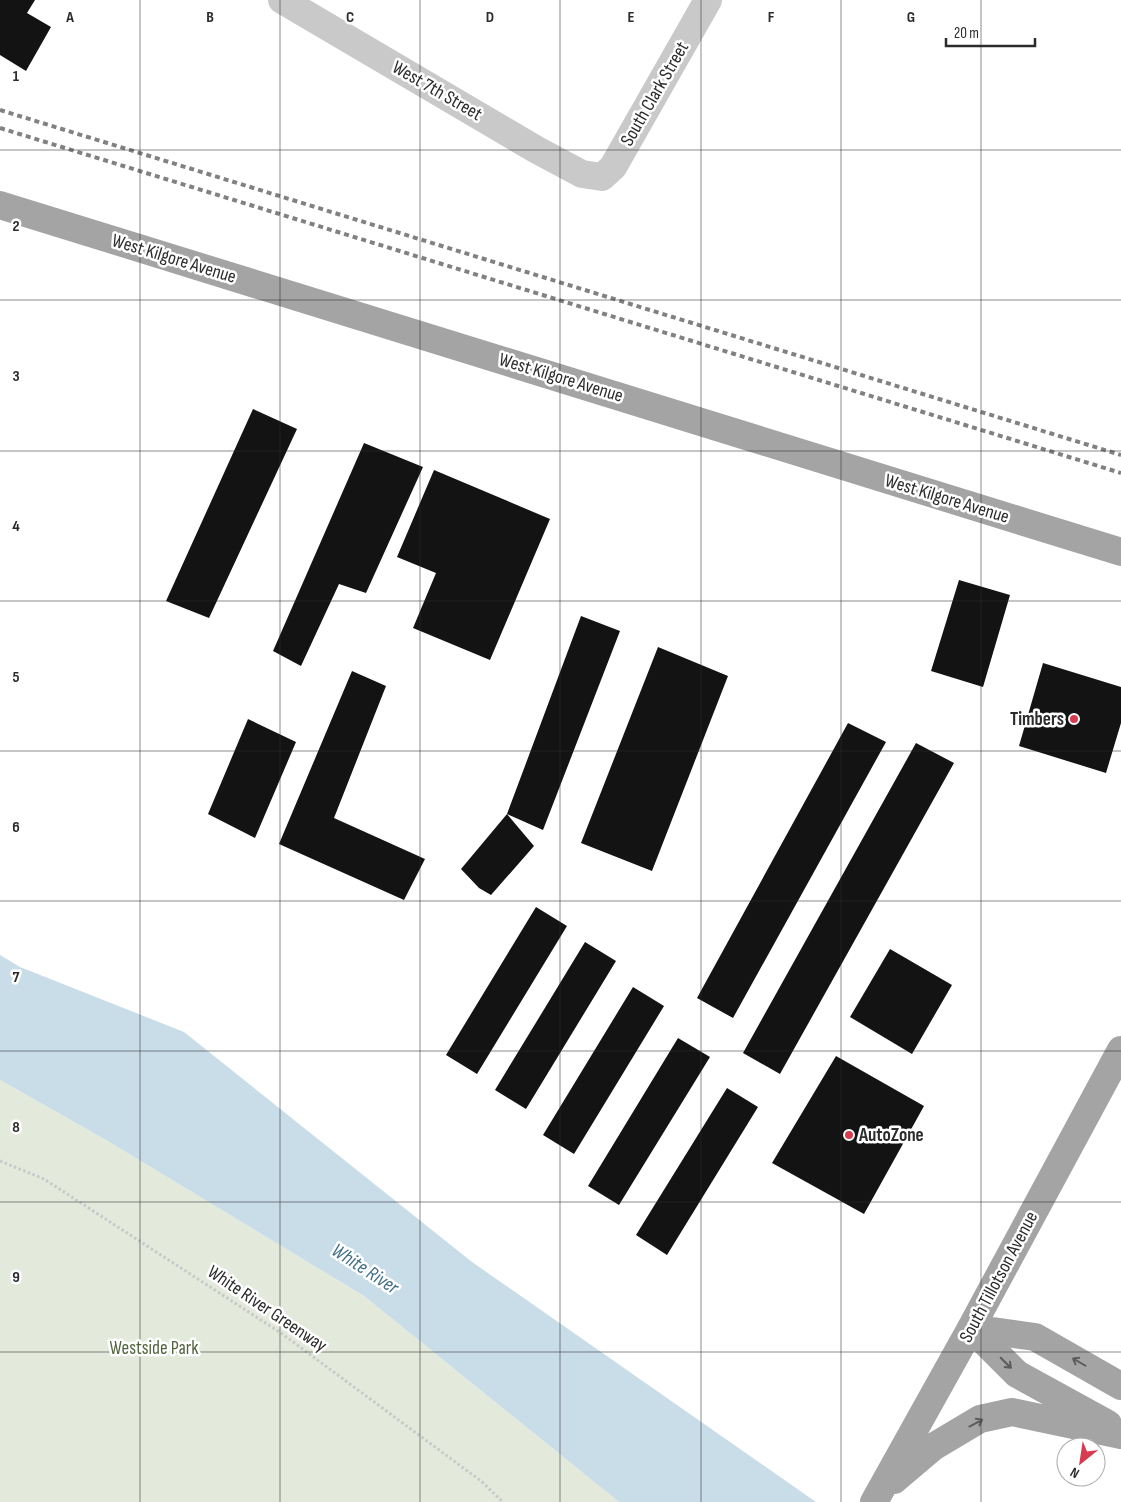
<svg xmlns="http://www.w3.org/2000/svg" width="1121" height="1502" font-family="'Sofia Sans Condensed',sans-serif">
<rect width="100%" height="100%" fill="#fff"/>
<path fill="#e3e9db" d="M0,1080L106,1140L364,1296L619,1502H0Z"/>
<path fill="#c8dde8" d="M0,955L20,967L184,1032L472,1262L816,1502H619L364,1296L106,1140L0,1080Z"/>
<path fill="#131313" d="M0,0H35L27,13L51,27L26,71L0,55Z
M253,409L297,429L209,618L166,601Z
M364,443L423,467L366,593L339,584L301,666L273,651Z
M434,470L550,519L490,660L413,628L436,573L397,557Z
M959,580L1010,595L983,687L931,671Z
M581,616L620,631L543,830L507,814Z
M658,647L728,676L652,871L581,843Z
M1043,663L1121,687V723L1106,773L1019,746Z
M352,671L386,686L334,818L425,859L404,900L279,844Z
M248,719L296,742L255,838L208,814Z
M848,723L886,742L733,1018L697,998Z
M916,743L954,763L780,1074L743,1053Z
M507,814L534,846L491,895L479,888L461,869Z
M536,907L567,926L477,1074L446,1055Z
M585,942L616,961L526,1109L495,1090Z
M890,949L952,985L912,1054L850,1017Z
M633,987L664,1006L574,1154L543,1135Z
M678,1038L710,1057L619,1205L588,1186Z
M836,1056L924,1106L864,1214L772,1163Z
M727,1088L758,1107L667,1255L636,1235Z"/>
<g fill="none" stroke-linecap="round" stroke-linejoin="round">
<path stroke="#c9c9c9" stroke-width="3" stroke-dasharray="2.5 2.5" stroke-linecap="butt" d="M0,1161L44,1179L281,1333L481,1481L503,1502"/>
<path stroke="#c9c9c9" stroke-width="28" d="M282,0L537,150L582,174L602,177L613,167L708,0"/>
<path stroke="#a4a4a4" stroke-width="28" d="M0,205L1121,552
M971,1328L1017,1374L1108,1424
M971,1328L1035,1337L1121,1386
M894,1480L933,1447L980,1419L1012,1412L1121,1435
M874,1502L971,1328L1121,1050"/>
<path stroke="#818181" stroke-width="4" stroke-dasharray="5 4" stroke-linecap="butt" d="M0,110L1121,455
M0,128L1121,473"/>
</g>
<defs><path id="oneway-shaft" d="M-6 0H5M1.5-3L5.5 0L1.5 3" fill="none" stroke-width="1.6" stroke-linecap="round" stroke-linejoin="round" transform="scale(1.25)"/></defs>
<g stroke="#5c5c5c">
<use href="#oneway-shaft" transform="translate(1079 1362) rotate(-150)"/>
<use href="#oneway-shaft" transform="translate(1006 1363) rotate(45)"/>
<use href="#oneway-shaft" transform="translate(976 1423) rotate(-28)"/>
</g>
<path fill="none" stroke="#2c2c2c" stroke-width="1" stroke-opacity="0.55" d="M140,0V1502M280,0V1502M420,0V1502M560,0V1502M701,0V1502M841,0V1502M981,0V1502M0,150H1121M0,300H1121M0,451H1121M0,601H1121M0,751H1121M0,901H1121M0,1051H1121M0,1202H1121M0,1352H1121"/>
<g fill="#d63c4e" stroke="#fff" stroke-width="2">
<circle cx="1074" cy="719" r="5"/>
<circle cx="849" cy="1135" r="5"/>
</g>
<g text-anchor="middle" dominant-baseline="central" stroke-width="5" stroke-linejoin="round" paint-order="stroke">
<g font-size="19" fill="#2c2c2c" stroke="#fff">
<text transform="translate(437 91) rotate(30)">West 7th Street</text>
<text transform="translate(655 94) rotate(-60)">South Clark Street</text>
<text transform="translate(174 259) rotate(17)">West Kilgore Avenue</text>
<text transform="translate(561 378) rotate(17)">West Kilgore Avenue</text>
<text transform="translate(947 499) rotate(17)">West Kilgore Avenue</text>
<text transform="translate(999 1277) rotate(-62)">South Tillotson Avenue</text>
<text transform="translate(267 1309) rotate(34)">White River Greenway</text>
</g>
<g font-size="19" font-weight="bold" fill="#2c2c2c" stroke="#fff" text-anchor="end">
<text x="1064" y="719">Timbers</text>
<text x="859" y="1135" text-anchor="start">AutoZone</text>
</g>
<g font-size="19" fill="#51643e" stroke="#fff">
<text x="154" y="1348">Westside Park</text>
</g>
<g font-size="20" font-style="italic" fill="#426f87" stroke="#fff">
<text transform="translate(365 1269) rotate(33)">White River</text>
</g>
</g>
<g font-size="16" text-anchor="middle" font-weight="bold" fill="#2c2c2c" stroke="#fff" stroke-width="5" stroke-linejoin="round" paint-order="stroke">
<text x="70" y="22">A</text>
<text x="210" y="22">B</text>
<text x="350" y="22">C</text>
<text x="490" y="22">D</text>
<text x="631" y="22">E</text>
<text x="771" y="22">F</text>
<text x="911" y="22">G</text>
<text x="16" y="81">1</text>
<text x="16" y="231">2</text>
<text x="16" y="381">3</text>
<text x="16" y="531">4</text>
<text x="16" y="682">5</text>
<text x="16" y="832">6</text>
<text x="16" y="982">7</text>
<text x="16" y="1132">8</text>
<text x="16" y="1282">9</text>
</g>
<g transform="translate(1081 1462) rotate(210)"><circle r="24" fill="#ffffff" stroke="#ababab"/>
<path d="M0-4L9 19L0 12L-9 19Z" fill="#d63c4e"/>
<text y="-8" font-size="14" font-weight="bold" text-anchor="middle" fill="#2c2c2c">N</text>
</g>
<path d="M946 38v8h89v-8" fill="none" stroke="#2c2c2c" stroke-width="2.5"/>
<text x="954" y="38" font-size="15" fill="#2c2c2c" stroke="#ffffff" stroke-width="4" paint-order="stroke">20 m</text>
</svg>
